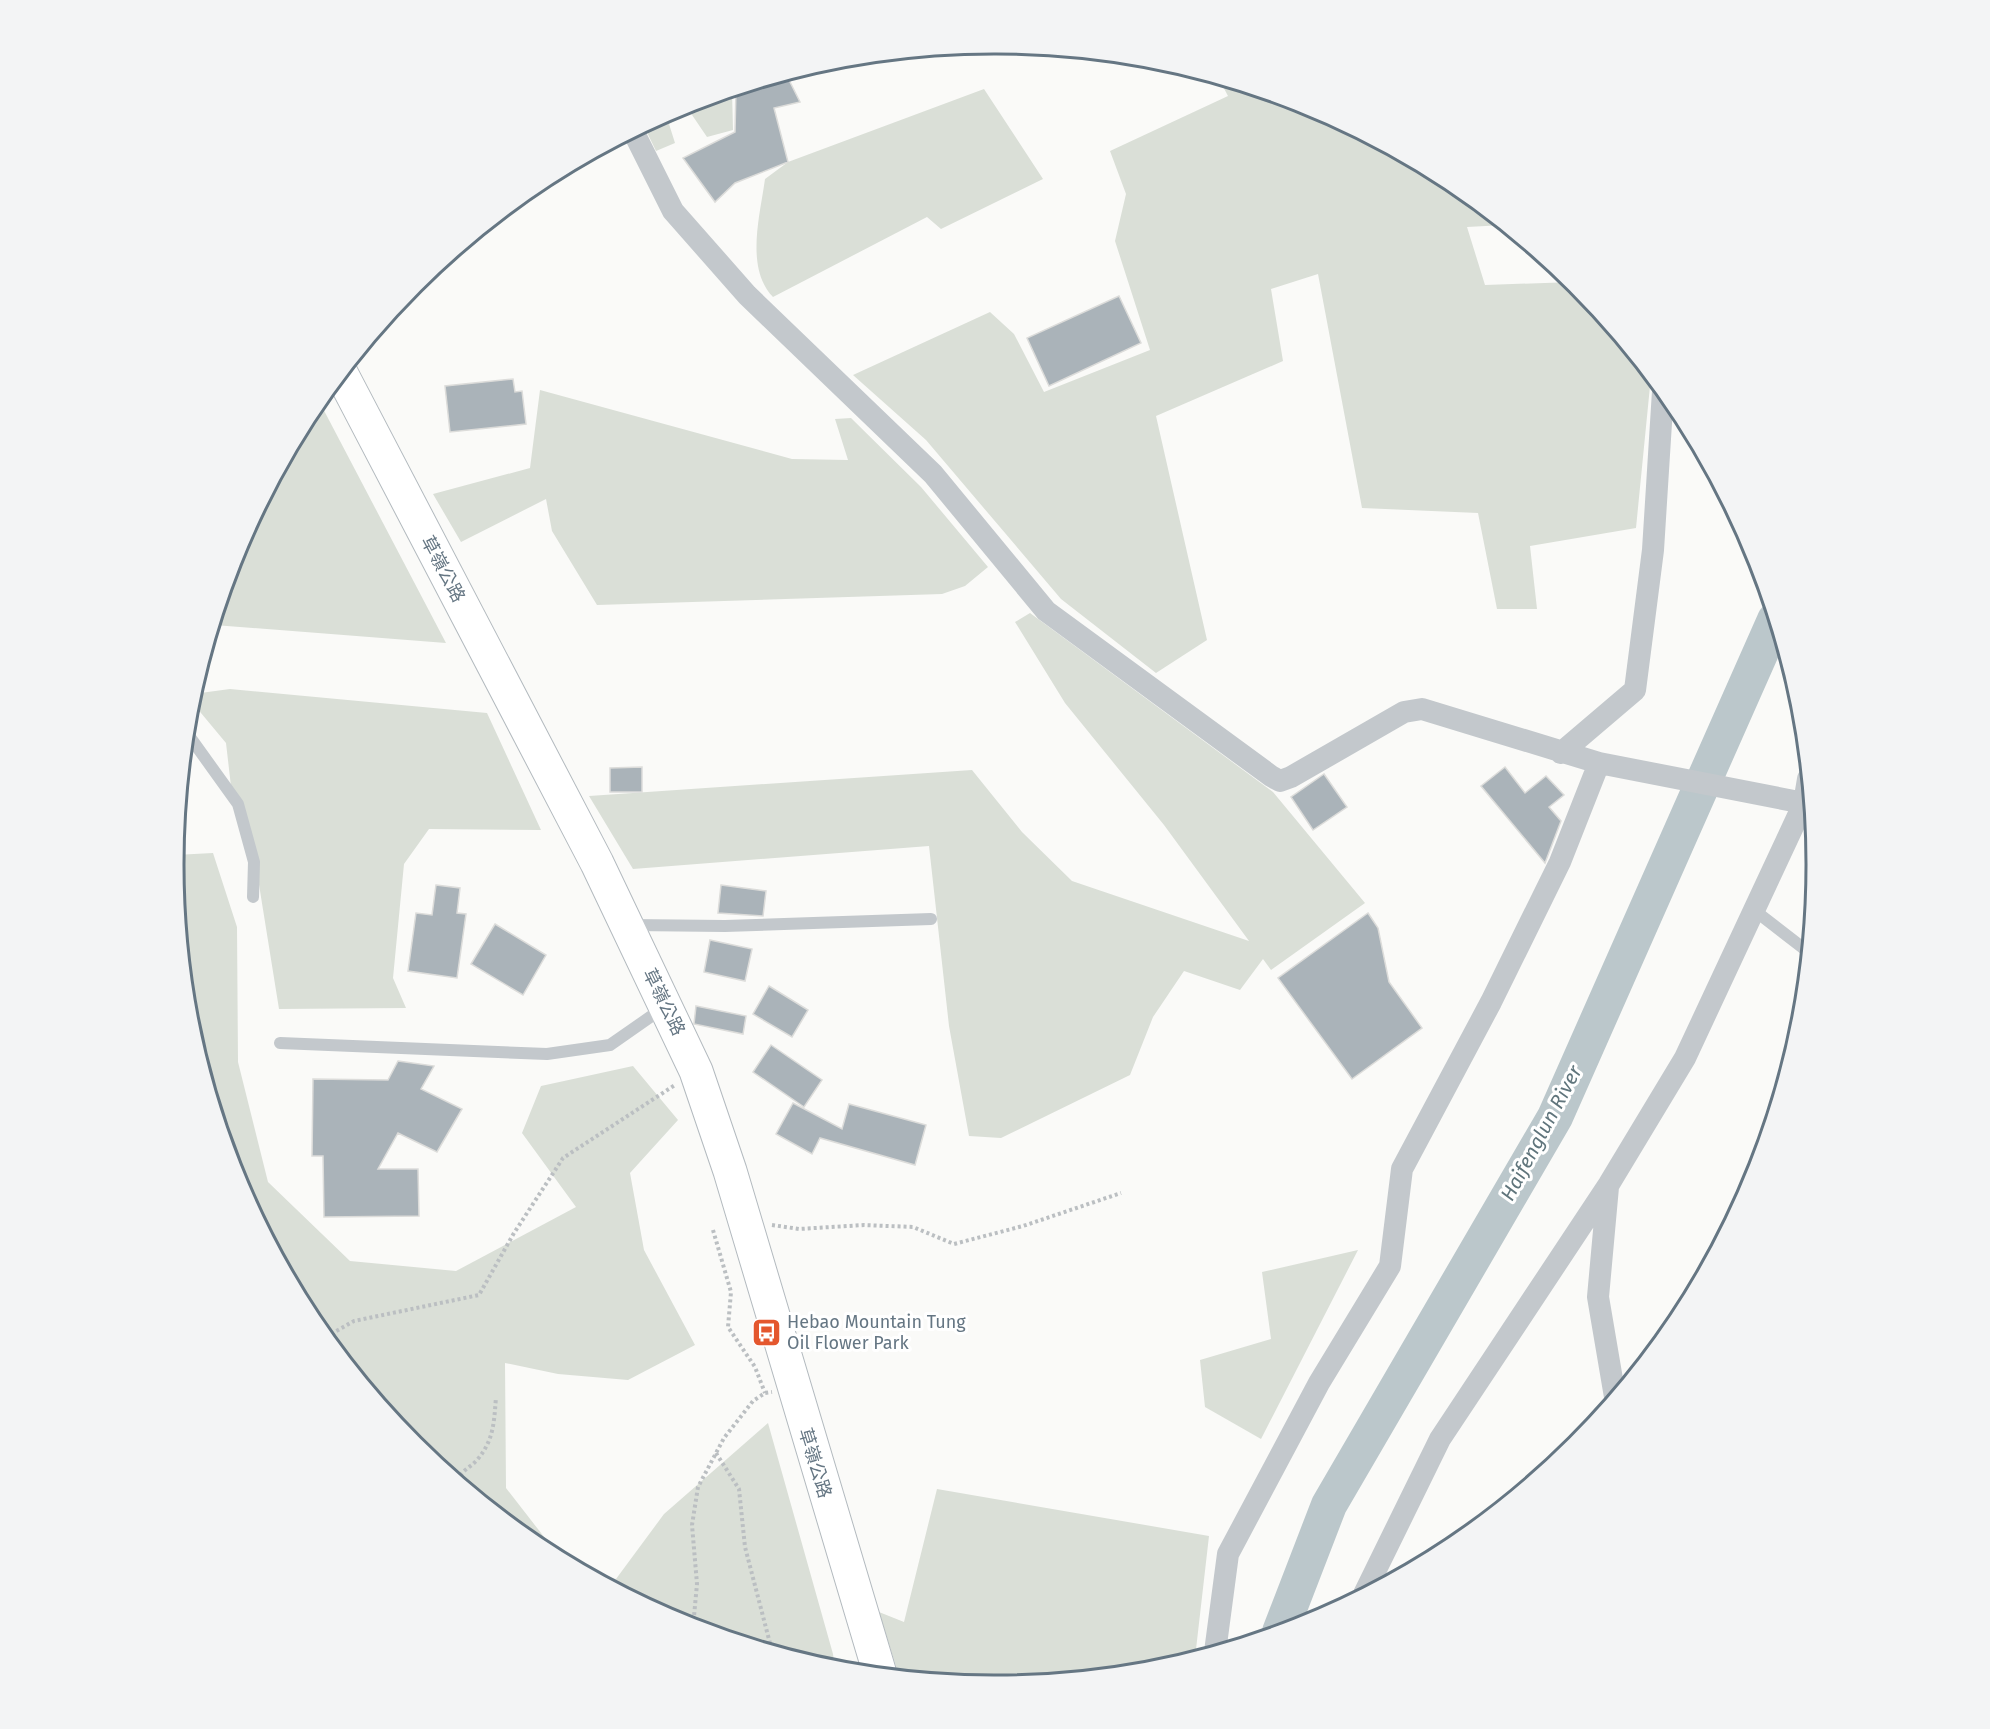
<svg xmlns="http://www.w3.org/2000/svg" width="1990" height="1729" font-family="'Fira Sans','Noto Sans TC',sans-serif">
<rect width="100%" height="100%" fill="#fafaf8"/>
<path fill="#dadfd7" d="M1219,79L1310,106L1451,182L1504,225L1467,227L1485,285L1573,282L1651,376L1636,528L1530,546L1537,609H1497L1478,513L1362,508L1318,274L1271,289L1283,361L1156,416L1207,640L1156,673L1061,599L926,440L853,375L990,312L1014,334L1044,392L1150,350L1115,241L1126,194L1110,151L1228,96Z
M984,89L1043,179L941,229L927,217L773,297C745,268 760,216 765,179L788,162Z
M732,90L733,130L707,137L690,112L669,124L675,143L656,151L644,126L681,106Z
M540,390L792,459L848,460L835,419L851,418L921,487L988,567L965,586L942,594L597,605L552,531L546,499L461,542L433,494L530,468Z
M319,401L446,643L214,625L237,550Z
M1030,613L1273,792L1365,903L1271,970L1263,959L1240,990L1184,971L1153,1017L1130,1075L1001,1138L969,1136L949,1026L929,846L633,869L589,796L972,770L1022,832L1072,881L1249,941L1164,825L1065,703L1015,622Z
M230,689L487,713L541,830L429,829L404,864L393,978L406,1008L279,1009L252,841L232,795L226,743L191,701L193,694Z
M213,853L237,927L238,1062L268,1182L350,1261L456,1271L576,1207L522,1133L541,1086L633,1066L678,1120L630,1173L644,1250L695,1345L628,1380L558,1374L505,1363L506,1488L562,1560L539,1547L414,1445L312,1320L236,1178L190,1024L174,864L175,855Z
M1358,1250L1261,1439L1205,1407L1200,1360L1271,1339L1262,1272Z
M768,1423L833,1654L835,1670L681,1623L587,1573L616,1579L664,1514Z
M937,1489L1209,1536L1195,1658L1155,1670L995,1685L899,1676L879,1612L904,1622Z"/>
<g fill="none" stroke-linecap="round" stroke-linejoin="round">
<path stroke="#bbc7cb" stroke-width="36" d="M1280,1632L1329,1505L1555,1117L1775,620"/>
</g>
<path fill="#aab3b9" stroke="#dcdcda" stroke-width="1.5" d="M787,76L800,102L774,108L788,162L735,183L715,202L683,158L735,132L736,89Z
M1119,296L1141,343L1049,386L1027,338Z
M513,379L515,392L522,391L526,424L450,432L445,386Z
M642,767V792H610V768Z
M1505,767L1525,793L1546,776L1564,795L1549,807L1561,821L1545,863L1481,786Z
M1324,774L1347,807L1313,830L1291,797Z
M436,885L460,888L457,913L466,914L457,978L408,971L416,913L432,915Z
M721,885L766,891L763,916L718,913Z
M1368,913L1378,928L1389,982L1422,1028L1352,1079L1278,978Z
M495,924L546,955L523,995L471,964Z
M710,940L752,949L745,981L704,972Z
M769,986L808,1010L792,1037L753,1014Z
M696,1006L746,1016L743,1034L694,1024Z
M771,1045L822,1080L804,1107L753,1072Z
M398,1061L434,1066L421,1089L462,1109L437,1152L398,1133L378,1169H418L419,1216L324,1217L323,1156H312L313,1079L388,1080Z
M793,1103L842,1129L849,1104L926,1125L915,1165L820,1138L812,1154L776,1134Z"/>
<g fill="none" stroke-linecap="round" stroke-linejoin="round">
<defs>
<path id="secondary" d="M341,373L597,863L696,1071L730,1171L880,1674"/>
</defs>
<use href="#secondary" stroke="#b3babf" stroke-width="35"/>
<path stroke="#bbbfc2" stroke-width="4" stroke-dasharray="3 3" stroke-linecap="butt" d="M772,1225L799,1229L864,1225L913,1227L954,1244L1023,1226L1121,1193
M713,1230L731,1292L728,1327L755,1367L765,1393
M326,1337L354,1321L479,1295L514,1233L563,1158L675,1085
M716,1453L739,1489L745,1547L772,1651
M458,1481C460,1471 470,1468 477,1460C494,1440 494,1422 496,1397
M693,1627L697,1584L692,1525L698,1487L724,1438L753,1401L765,1393L772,1392"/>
<path stroke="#c3c8cc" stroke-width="12" d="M187,733L238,804L254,862L253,897
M1754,910L1807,951
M631,925L725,926L931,919
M280,1043L547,1054L610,1045L663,1008"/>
<path stroke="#c3c8cc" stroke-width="22" d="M633,131L673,211L747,295L933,474L1046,611L1271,776L1280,781L1291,777L1404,712L1422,709L1599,763L1804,803
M1561,753L1635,690L1653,550L1663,391
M1608,1187L1598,1297L1615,1397
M1364,1594L1440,1439L1609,1184L1685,1058L1804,803L1808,779
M1215,1652L1228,1554L1319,1383L1390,1266L1402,1169L1491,1002L1560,862L1599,763"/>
<use href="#secondary" stroke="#fff" stroke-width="33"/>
</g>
<defs>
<symbol id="bus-square" viewBox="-11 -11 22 22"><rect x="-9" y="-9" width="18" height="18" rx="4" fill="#e4572e" stroke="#fff"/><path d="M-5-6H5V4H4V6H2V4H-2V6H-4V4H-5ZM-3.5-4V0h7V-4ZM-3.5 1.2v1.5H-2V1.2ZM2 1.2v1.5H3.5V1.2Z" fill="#fff"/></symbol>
</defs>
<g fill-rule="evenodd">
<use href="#bus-square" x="750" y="1316" width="33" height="33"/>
</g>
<g text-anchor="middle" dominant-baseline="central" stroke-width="6" stroke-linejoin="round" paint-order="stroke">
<g font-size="18" fill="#657683" stroke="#fff">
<text transform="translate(443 569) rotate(62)">草嶺公路</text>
<text transform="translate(664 1002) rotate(64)">草嶺公路</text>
<text transform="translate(815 1463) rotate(73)">草嶺公路</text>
</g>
<g font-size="18" fill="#657683" stroke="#fff" text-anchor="start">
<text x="787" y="1322">Hebao Mountain Tung<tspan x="787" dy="21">Oil Flower Park</tspan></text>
</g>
<g font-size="20" font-style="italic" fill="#60757c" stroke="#fff">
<text transform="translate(1541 1133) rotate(-62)">Haifenglun River</text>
</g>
</g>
<path d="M0 0H1990V1729H0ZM994 54H996A810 810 0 0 1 1806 864V865A810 810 0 0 1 996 1675H994A810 810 0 0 1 184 865V864A810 810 0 0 1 994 54Z" fill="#f3f4f5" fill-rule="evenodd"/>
<path fill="none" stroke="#657683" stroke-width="3" d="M994 54H996A810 810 0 0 1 1806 864V865A810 810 0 0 1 996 1675H994A810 810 0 0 1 184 865V864A810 810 0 0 1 994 54Z"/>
</svg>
